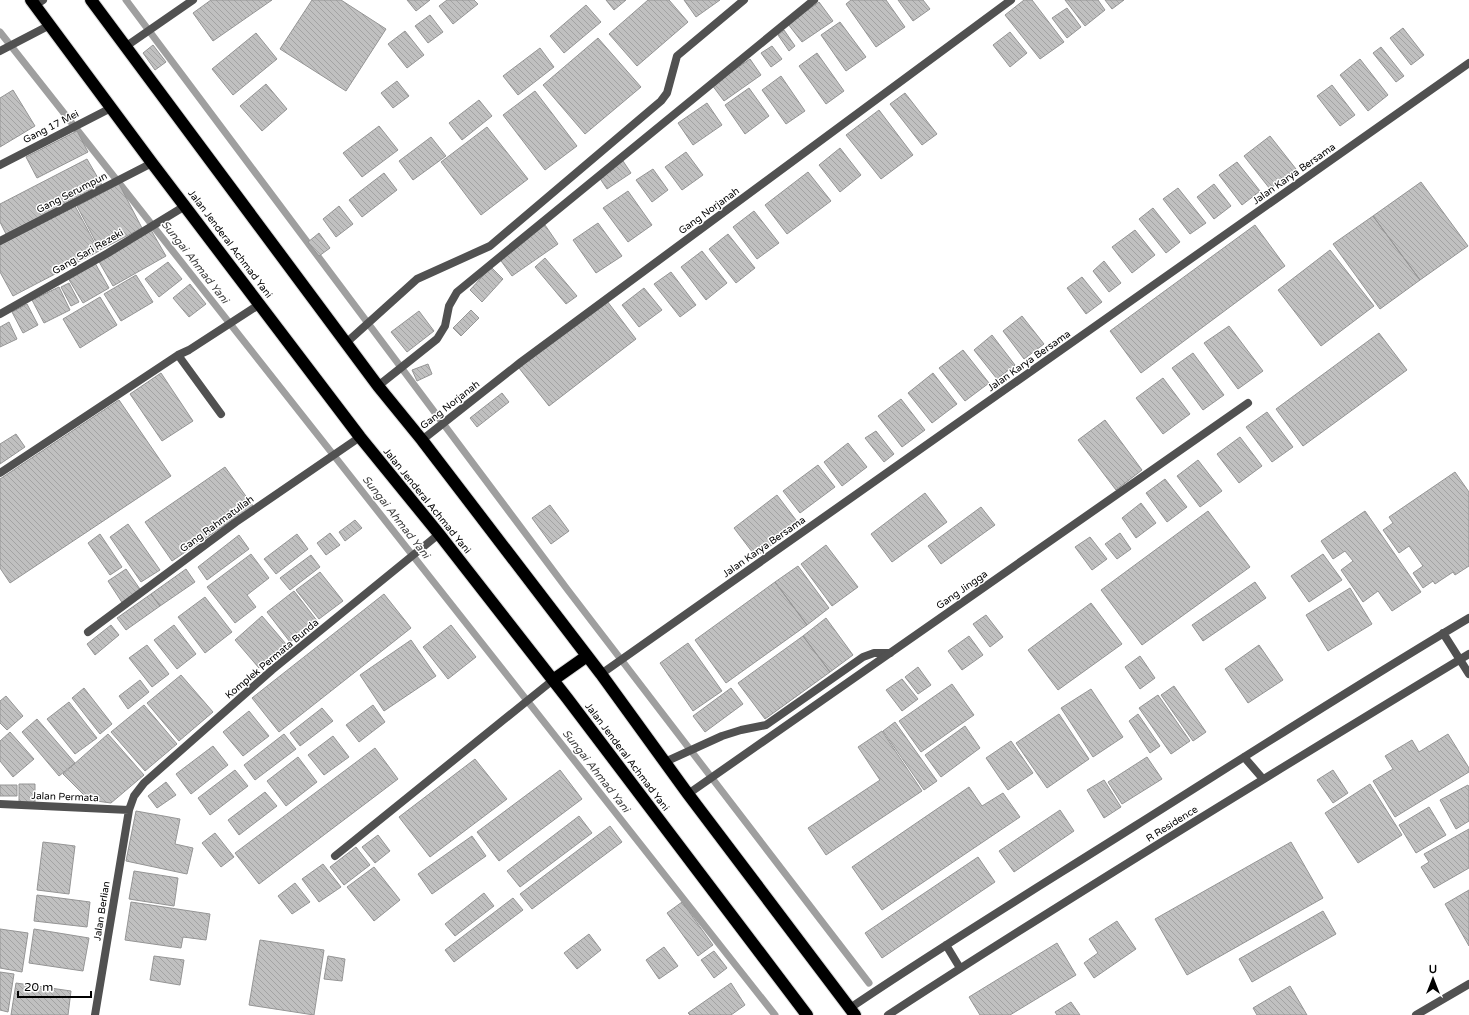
<svg xmlns="http://www.w3.org/2000/svg" width="1469" height="1015" font-family="'Varela Round',sans-serif">
<defs>
<pattern id="building-back-hatch" width="6" height="6" patternUnits="userSpaceOnUse"><rect width="6" height="6" fill="#c0c0c0"/><path d="M-1 5l2 2M0 0l6 6M5-1l2 2" fill="none" stroke="#a3a3a3"/></pattern>
</defs>
<rect width="100%" height="100%" fill="#fff"/>
<g fill="none" stroke-linecap="round" stroke-linejoin="round">
<path stroke="#9f9f9f" stroke-width="7" d="M126,0L567,589L869,983
M0,32L775,1015"/>
</g>
<path fill="url(#building-back-hatch)" stroke="#959595" d="M211,0H272L213,41L193,13Z
M312,0H341L386,29L346,91L280,49Z
M407,0H430L416,11Z
M447,0H474L478,4L453,24L439,6Z
M606,0H626L614,10Z
M648,0H669L688,22L637,66L609,34Z
M684,0H720L696,17Z
M851,0H886L905,27L876,47L846,4Z
M898,0H923L930,9L913,21Z
M1024,0H1032L1064,42L1040,59L1005,15Z
M1065,0H1098L1105,10L1085,26Z
M1105,0H1124L1112,9Z
M819,2L833,21L802,42L788,24Z
M586,5L601,22L564,53L550,36Z
M1067,8L1081,27L1067,38L1052,18Z
M430,15L443,32L428,43L415,26Z
M840,22L866,57L846,71L821,35Z
M1403,28L1424,55L1411,65L1390,38Z
M784,30L795,46L789,51L778,35Z
M405,31L424,55L407,68L388,44Z
M1010,32L1027,53L1010,67L993,45Z
M256,33L277,59L233,95L212,69Z
M598,38L641,87L585,134L543,85Z
M153,45L166,62L155,70L143,53Z
M772,46L782,59L771,67L761,53Z
M1381,47L1404,76L1396,82L1373,53Z
M540,48L554,67L518,95L503,76Z
M817,53L844,91L826,104L799,66Z
M750,59L761,75L724,101L712,85Z
M1360,59L1388,95L1368,111L1340,75Z
M781,76L805,111L786,124L762,90Z
M397,81L409,96L393,108L381,93Z
M266,84L287,109L262,131L240,106Z
M1332,85L1355,115L1340,126L1317,96Z
M749,88L769,116L745,134L725,105Z
M13,90L35,126L0,147V98Z
M535,91L577,146L545,170L503,115Z
M905,93L937,134L922,145L890,104Z
M479,100L492,116L462,140L449,123Z
M707,103L722,125L693,145L678,123Z
M879,110L913,155L881,179L846,135Z
M379,126L398,150L362,177L343,153Z
M487,127L528,179L481,215L441,162Z
M77,131L88,152L37,178L26,157Z
M1270,136L1296,169L1270,189L1244,156Z
M431,137L446,156L413,180L399,161Z
M840,148L861,175L840,192L819,165Z
M686,152L703,175L682,190L665,167Z
M87,159L102,185L6,234L0,222V204Z
M623,161L631,173L607,189L599,177Z
M1237,162L1260,191L1242,205L1219,175Z
M653,169L668,190L652,202L636,180Z
M808,172L831,201L787,234L765,205Z
M384,173L397,190L362,217L349,200Z
M1421,182L1468,246L1420,280L1373,216Z
M119,184L142,228L100,250L77,206Z
M1214,184L1231,206L1214,219L1197,197Z
M1178,188L1206,223L1190,234L1163,199Z
M628,191L652,225L628,242L603,208Z
M75,206L99,251L13,296L0,272V245Z
M339,206L353,224L336,237L323,219Z
M1153,208L1180,242L1166,253L1139,219Z
M754,211L779,243L757,259L733,227Z
M1373,216L1420,280L1380,309L1333,244Z
M598,223L622,256L596,273L573,240Z
M545,225L558,244L512,276L499,258Z
M1255,225L1285,266L1141,373L1110,331Z
M151,230L166,256L113,286L98,260Z
M1135,230L1155,255L1132,273L1112,247Z
M319,233L330,248L319,256L308,242Z
M728,234L755,268L736,283L709,249Z
M1330,250L1374,306L1321,346L1278,290Z
M702,251L727,283L706,300L681,267Z
M545,258L577,296L566,304L535,267Z
M1104,261L1121,283L1109,292L1093,271Z
M168,262L182,279L159,297L145,279Z
M95,263L109,288L83,303L68,278Z
M491,267L503,279L482,302L470,290Z
M671,272L696,305L680,317L654,284Z
M136,275L153,302L121,321L104,294Z
M1082,277L1102,302L1086,314L1067,288Z
M69,283L79,302L71,306L61,287Z
M190,284L206,304L189,317L173,298Z
M59,287L70,310L44,323L32,300Z
M644,288L662,310L639,327L622,305Z
M100,297L117,325L80,348L63,319Z
M607,301L636,339L549,406L519,368Z
M27,304L38,325L23,333L12,312Z
M471,310L479,318L461,336L453,328Z
M419,311L434,331L407,352L391,332Z
M1022,316L1044,344L1024,359L1003,331Z
M9,322L17,339L0,347V327Z
M1229,326L1263,371L1238,389L1204,343Z
M1379,333L1407,370L1303,446L1276,409Z
M992,335L1015,365L997,379L974,350Z
M963,350L989,383L965,401L939,368Z
M1193,353L1224,395L1203,410L1172,368Z
M428,364L432,374L417,381L412,370Z
M161,373L193,421L162,441L130,394Z
M933,373L957,404L932,423L908,393Z
M1163,378L1190,414L1163,434L1136,398Z
M502,393L509,402L477,427L470,418Z
M901,399L925,430L902,447L878,416Z
M119,400L171,476L10,583L0,568V479Z
M1267,412L1293,447L1272,462L1246,427Z
M1105,420L1142,470L1116,490L1078,440Z
M876,431L894,454L884,462L865,438Z
M16,434L25,447L0,464V444Z
M1240,437L1262,466L1239,483L1217,454Z
M848,443L867,467L842,486L824,462Z
M1198,460L1222,491L1200,507L1177,476Z
M818,465L835,487L800,513L783,491Z
M225,467L253,506L172,561L145,522Z
M1455,472L1469,492V566L1455,575L1453,572L1435,584L1433,581L1423,588L1413,573L1423,566L1409,546L1399,553L1383,530L1393,523L1389,517Z
M1165,479L1187,507L1167,522L1146,493Z
M925,493L947,522L892,562L871,534Z
M777,495L799,524L756,557L734,528Z
M1141,503L1156,523L1136,538L1122,518Z
M550,505L569,531L551,544L532,518Z
M981,507L995,525L941,564L928,546Z
M1208,511L1250,567L1142,645L1101,590Z
M1365,511L1421,592L1392,611L1378,591L1363,602L1341,570L1353,561L1345,551L1333,559L1321,541Z
M355,520L362,528L345,541L339,532Z
M128,524L160,570L141,582L110,537Z
M330,533L340,545L326,555L317,543Z
M1120,533L1131,549L1117,559L1105,544Z
M100,534L122,567L110,575L88,543Z
M297,534L308,549L276,574L264,559Z
M239,535L249,549L207,580L198,567Z
M1090,537L1107,559L1092,570L1075,547Z
M826,545L858,587L832,606L801,564Z
M251,554L269,578L247,595L256,607L235,623L207,587Z
M1323,554L1342,580L1309,602L1291,576Z
M311,555L320,567L290,590L280,578Z
M798,566L829,608L807,625L775,582Z
M126,569L142,592L123,604L108,581Z
M186,569L195,582L160,606L151,594Z
M320,572L343,601L319,619L296,590Z
M775,582L807,625L726,683L695,640Z
M1255,582L1266,598L1203,641L1192,625Z
M1350,588L1372,624L1328,651L1306,615Z
M294,591L318,622L290,642L267,612Z
M151,594L160,606L126,630L117,618Z
M384,594L411,628L279,732L252,698Z
M205,597L232,632L205,653L178,617Z
M1091,603L1122,644L1058,690L1028,650Z
M986,615L1003,637L990,647L973,624Z
M262,616L286,644L259,668L235,640Z
M826,618L853,655L830,672L803,636Z
M111,625L119,635L95,655L87,644Z
M174,625L196,654L177,669L154,640Z
M451,625L476,657L448,679L423,647Z
M803,636L830,672L765,719L738,683Z
M969,636L983,655L962,670L948,651Z
M411,640L436,676L384,711L360,675Z
M688,643L722,691L693,711L660,663Z
M147,645L169,674L152,687L129,658Z
M1259,645L1283,680L1248,703L1225,669Z
M1140,656L1155,678L1140,689L1125,667Z
M918,667L931,685L918,694L905,677Z
M181,675L213,712L179,741L147,703Z
M902,679L918,699L902,711L886,690Z
M140,680L149,692L128,709L119,696Z
M952,684L974,715L921,752L899,721Z
M1174,686L1206,732L1193,741L1161,695Z
M84,688L112,724L100,734L72,698Z
M731,688L743,704L705,732L693,716Z
M1091,689L1123,737L1093,757L1061,708Z
M1158,695L1190,741L1171,754L1139,708Z
M6,696L23,716L7,730L0,723V701Z
M69,702L97,738L75,754L47,719Z
M144,705L177,744L145,771L111,732Z
M373,705L385,722L359,742L346,725Z
M322,708L333,721L300,746L290,733Z
M249,711L269,736L243,756L223,732Z
M1059,714L1089,759L1047,788L1016,743Z
M1138,714L1160,746L1150,753L1129,721Z
M37,719L75,763L59,776L22,732Z
M895,722L937,781L924,790L883,731Z
M965,726L980,748L941,777L925,755Z
M882,731L922,791L826,855L808,828L880,780L858,747Z
M10,732L34,759L13,777L0,761V741Z
M108,734L144,775L111,803L89,800L63,774Z
M284,734L296,749L255,780L244,765Z
M1448,734L1469,768V772L1395,817L1373,781L1393,769L1385,756L1412,740L1419,752Z
M333,736L349,757L324,775L308,755Z
M1011,741L1033,773L1008,790L986,758Z
M213,746L228,765L191,794L176,774Z
M375,748L398,779L259,884L235,853Z
M298,757L317,782L286,806L267,781Z
M1147,757L1162,779L1122,804L1108,782Z
M475,759L507,799L430,857L399,817Z
M235,770L248,786L210,815L198,798Z
M560,770L582,799L499,861L477,832Z
M1333,770L1348,793L1333,803L1317,780Z
M1104,780L1121,807L1104,818L1087,790Z
M166,782L176,795L157,808L148,796Z
M19,784H35V804H19Z
M1370,784L1402,835L1358,863L1325,813Z
M0,785H17V796H0Z
M1468,785L1469,787V821L1456,829L1440,800Z
M969,787L982,806L1003,793L1020,817L882,910L852,867Z
M265,792L277,806L239,835L228,820Z
M1429,807L1446,835L1416,853L1399,825Z
M1060,810L1074,831L1014,872L999,851Z
M136,811L180,819L175,844L193,848L187,874L126,861Z
M579,816L592,833L520,887L507,871Z
M610,826L622,842L532,909L520,894Z
M1469,829V868L1434,888L1421,867L1429,862L1424,854Z
M215,833L234,857L221,867L202,843Z
M378,835L390,851L375,863L362,847Z
M472,836L486,856L432,894L418,874Z
M43,842L75,846L69,894L37,890Z
M1291,842L1323,898L1187,975L1155,919Z
M356,847L370,865L344,885L330,867Z
M978,857L995,882L882,958L865,933Z
M323,864L341,887L319,902L302,879Z
M374,867L400,900L374,921L347,887Z
M134,871L178,878L174,906L129,899Z
M295,883L310,902L292,914L278,896Z
M1469,890V946L1445,904Z
M484,893L494,906L455,936L445,924Z
M37,895L90,902L87,927L34,921Z
M513,898L523,910L454,962L445,950Z
M131,902L210,914L206,940L183,937L181,948L125,940Z
M682,902L713,945L698,956L667,913Z
M1323,911L1336,934L1252,982L1239,959Z
M1117,921L1136,949L1094,978L1084,963L1098,953L1089,939Z
M0,929L28,933L22,972L0,968Z
M34,929L89,938L83,971L29,963Z
M589,934L601,950L577,969L564,953Z
M260,940L324,950L314,1015L249,1005Z
M1057,943L1076,975L1010,1015H980L969,997Z
M664,947L678,966L659,979L646,960Z
M714,951L727,968L714,978L701,960Z
M154,956L184,960L180,985L150,980Z
M328,956L345,959L342,981L324,979Z
M0,972L14,974L8,1012L0,1010Z
M16,983L71,991L68,1015H11Z
M731,983L745,1005L731,1015H690L688,1013Z
M1290,986L1307,1015H1257L1253,1008Z
M1071,1002L1080,1015H1057L1055,1012Z"/>
<g fill="none" stroke-linecap="round" stroke-linejoin="round">
<defs>
<path id="highway" d="M31,0L152,163L360,437L439,534L567,698L807,1015
M91,0L378,386L422,440L601,674L688,794L855,1015
M553,680L587,656"/>
</defs>
<use href="#highway" stroke="#dbdbdb" stroke-width="14"/>
<path stroke="#515151" stroke-width="8" d="M346,343L417,279L490,246L661,101L667,93L677,56L744,0
M221,414L178,355L189,350L260,304
M0,473L178,355
M665,762L722,736L741,730L766,725L863,657L874,653H890
M335,856L553,680"/>
<path stroke="#515151" stroke-width="8" d="M35,5L43,0
M125,47L193,0
M0,51L50,25
M0,165L111,108
M0,241L152,163
M0,314L108,253L185,206
M378,386L437,339L445,326L449,306L457,292L814,0
M422,440L521,362L1011,0
M88,632L236,522L360,437
M1443,633L1469,674
M601,674L1469,63
M1244,757L1263,779
M688,794L1248,403
M0,804L129,810
M946,945L960,968
M850,1008C943,945 1040,886 1135,826C1246,756 1356,685 1469,618
M95,1015L129,810L134,796L144,783L272,670L439,534
M888,1015C1079,891 1274,772 1469,654
M1416,1015L1469,984"/>
<use href="#highway" stroke="#000" stroke-width="12"/>
</g>
<g text-anchor="middle" dominant-baseline="central" stroke-width="3" stroke-linejoin="round" paint-order="stroke">
<g font-size="10" fill="#000" stroke="#fff">
<text transform="translate(51 127) rotate(-27)">Gang 17 Mei</text>
<text transform="translate(1294 174) rotate(-35)">Jalan Karya Bersama</text>
<text transform="translate(72 193) rotate(-27)">Gang Serumpun</text>
<text transform="translate(709 211) rotate(-36)">Gang Norjanah</text>
<text transform="translate(230 244) rotate(53)">Jalan Jenderal Achmad Yani</text>
<text transform="translate(88 252) rotate(-30)">Gang Sari Rezeki</text>
<text transform="translate(1029 361) rotate(-35)">Jalan Karya Bersama</text>
<text transform="translate(450 405) rotate(-38)">Gang Norjanah</text>
<text transform="translate(427 501) rotate(51)">Jalan Jenderal Achmad Yani</text>
<text transform="translate(217 524) rotate(-36)">Gang Rahmatullah</text>
<text transform="translate(764 547) rotate(-35)">Jalan Karya Bersama</text>
<text transform="translate(962 590) rotate(-35)">Gang Jingga</text>
<text transform="translate(272 659) rotate(-40)">Komplek Permata Bunda</text>
<text transform="translate(627 757) rotate(53)">Jalan Jenderal Achmad Yani</text>
<text transform="translate(65 797) rotate(2)">Jalan Permata</text>
<text transform="translate(1172 824) rotate(-32)">R Residence</text>
<text transform="translate(102 911) rotate(-81)">Jalan Berlian</text>
</g>
<g font-size="11" font-style="italic" fill="#404040" stroke="#fff">
<text transform="translate(195 262) rotate(52)">Sungai Ahmad Yani</text>
<text transform="translate(396 517) rotate(52)">Sungai Ahmad Yani</text>
<text transform="translate(596 771) rotate(52)">Sungai Ahmad Yani</text>
</g>
</g>
<g transform="translate(1433 979)" stroke="#ffffff" stroke-width="3" paint-order="stroke">
<path d="M0-3L7 15L0 10L-7 15Z" fill="#000000"/>
<text y="-6" font-size="11" font-weight="bold" text-anchor="middle" fill="#000000">U</text>
</g>
<path d="M18 991v6h73v-6" fill="none" stroke="#000000" stroke-width="2"/>
<text x="24" y="991" font-size="12" fill="#000000" stroke="#ffffff" stroke-width="3" paint-order="stroke">20 m</text>
</svg>
